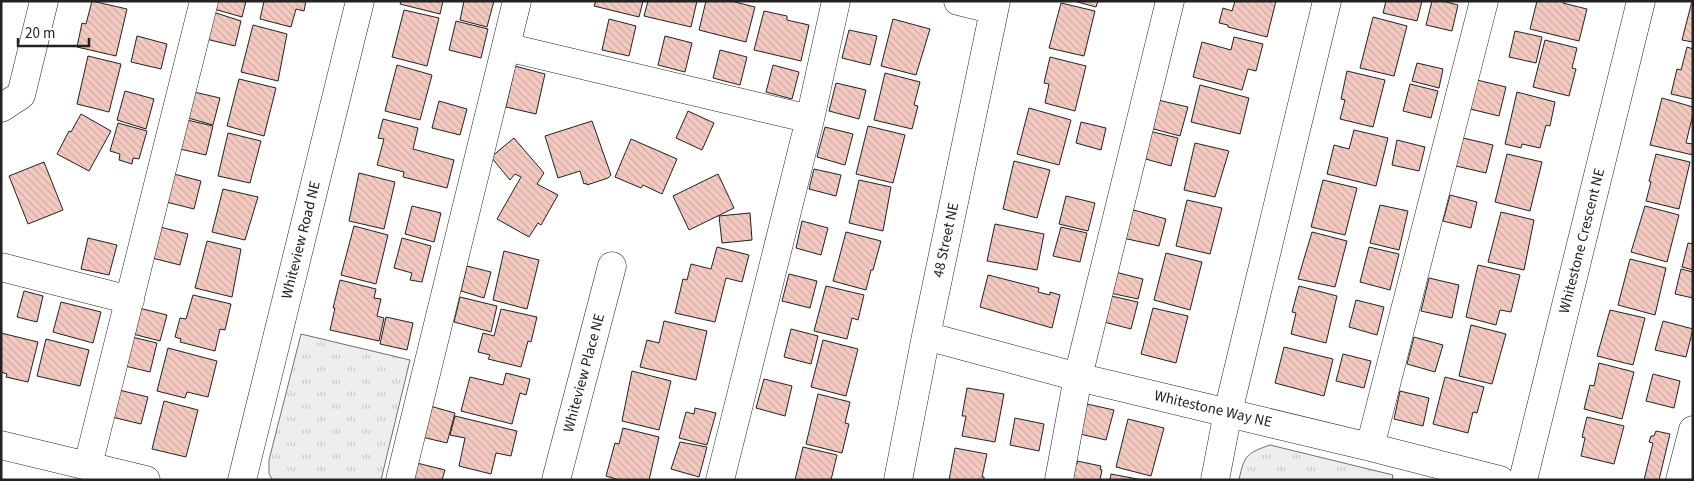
<svg xmlns="http://www.w3.org/2000/svg" width="1694" height="481" font-family="'Source Sans 3',sans-serif">
<defs>
<pattern id="park-tufts" width="24" height="20" patternUnits="userSpaceOnUse" patternTransform="scale(1.25)"><rect width="24" height="20" fill="#eee"/><path d="M3 7l-1-3M5 7V3M7 7l1-3M15 17l-1-3M17 17v-4M19 17l1-3" fill="none" stroke="#ccc"/></pattern>
<pattern id="building-back-hatch" width="6" height="6" patternUnits="userSpaceOnUse" patternTransform="scale(1.25)"><rect width="6" height="6" fill="#f3c9c0"/><path d="M-1 5l2 2M0 0l6 6M5-1l2 2" fill="none" stroke="#d0aca5"/></pattern>
</defs>
<rect width="100%" height="100%" fill="#fff"/>
<path fill="url(#park-tufts)" stroke="#6f6f6f" d="M301,334L410,360L381,480H273L269,474V460Z
M1270,445L1393,475L1392,480H1239C1244,455 1247,453 1270,445Z"/>
<path fill="url(#building-back-hatch)" stroke="#222" d="M92,1L127,9L116,56L77,47L82,23L86,24Z
M216,1H246L242,17L214,9Z
M264,1H306L304,11L296,9L291,27L260,19Z
M401,1H443L440,14L400,4Z
M464,1H494L487,27L460,20Z
M596,1H643L639,17L594,6Z
M648,1H697L691,27L644,16Z
M706,1H731L755,7L746,42L699,30Z
M1074,1H1098L1096,7Z
M1235,1H1276L1267,37L1228,27V25L1219,23L1223,8L1232,11Z
M1386,1H1422L1417,21L1383,13Z
M1432,1H1442L1458,5L1452,31L1426,25Z
M1537,1H1564L1563,3L1587,9L1579,41L1530,29Z
M1692,1H1693V42L1682,40Z
M1061,3L1095,11L1084,56L1049,48Z
M404,10L439,18L427,66L392,57Z
M764,11L787,16V20L809,25L801,61L754,50Z
M213,12L241,21L235,46L206,39Z
M1373,17L1407,26L1394,76L1360,68Z
M609,19L636,26L629,56L602,50Z
M893,19L930,29L916,75L881,66Z
M456,21L488,29L481,58L449,50Z
M253,25L287,34L278,81L241,72Z
M849,30L877,36L870,65L842,58Z
M1515,31L1542,37L1536,63L1509,57Z
M137,36L167,44L161,69L131,62Z
M665,36L692,43L685,72L658,65Z
M1234,37L1263,44L1256,71L1248,69L1242,90L1193,77L1202,42L1231,50Z
M1545,40L1577,48L1572,68L1576,69L1569,96L1533,87Z
M1687,47L1693,49V99L1671,94L1677,69L1681,70Z
M720,50L747,57L740,85L713,78Z
M88,56L121,64L109,112L77,104Z
M1050,57L1086,66L1075,111L1045,103L1049,84L1044,83Z
M1417,63L1443,69L1439,88L1412,81Z
M397,65L432,75L420,120L385,111Z
M773,65L799,72L792,99L766,92Z
M515,66L545,74L536,114L506,107Z
M1347,71L1385,80L1373,127L1340,119L1345,100L1341,99Z
M885,73L920,82L914,105L918,106L912,129L874,120Z
M239,79L276,88L264,136L227,126Z
M1477,80L1506,87L1499,116L1470,109Z
M836,83L866,90L859,119L829,111Z
M1410,84L1438,91L1431,118L1403,111Z
M1200,85L1249,98L1240,134L1191,122Z
M125,91L154,99L146,129L117,120Z
M194,92L220,98L213,125L188,118Z
M1517,92L1555,102L1550,126L1546,125L1540,148L1522,144L1521,148L1505,144Z
M1662,98L1693,107V114L1686,143L1693,144V155L1650,145Z
M1158,100L1188,107L1180,136L1150,128Z
M439,101L467,109L460,135L432,128Z
M1029,108L1071,120L1059,165L1017,154Z
M688,111L714,123L702,150L676,138Z
M81,114L111,131L89,171L57,154L69,131L71,132Z
M383,119L418,128L413,149L454,160L447,188L403,177L404,172L377,165L384,139L378,138Z
M187,120L213,126L206,155L180,149Z
M592,121L611,175L608,178L587,185L586,183L584,184L580,171L558,178L545,136Z
M1081,122L1106,128L1101,150L1076,143Z
M118,123L147,131L139,159L133,158L132,164L119,160L120,154L110,151Z
M868,126L905,135L893,183L856,174Z
M825,127L853,134L845,165L817,157Z
M1354,130L1388,138L1376,186L1327,174L1334,145L1349,149Z
M1149,131L1178,138L1171,166L1142,158Z
M228,133L261,141L250,183L218,176Z
M514,138L544,173L537,184L558,195L541,225L538,223L529,237L497,219L521,177L515,174L510,180L491,157Z
M1463,138L1493,145L1486,173L1456,166Z
M631,139L677,159L662,194L643,185L641,188L615,177Z
M1397,140L1425,147L1419,171L1392,165Z
M1195,143L1229,151L1215,197L1184,190Z
M1507,154L1542,162L1530,211L1495,202Z
M1656,154L1690,162L1679,209L1646,201L1651,182L1649,181Z
M1014,161L1050,170L1037,218L1003,209Z
M44,162L63,210L28,224L9,176Z
M814,169L841,175L836,196L809,189Z
M359,173L395,182L384,229L349,221Z
M174,174L201,181L194,209L166,202Z
M718,174L734,208L689,230L673,196Z
M859,180L891,187L883,231L849,223Z
M1323,180L1357,188L1345,235L1311,227Z
M223,189L258,197L245,240L212,232Z
M1450,195L1477,202L1471,228L1443,221Z
M1066,196L1095,203L1088,231L1059,224Z
M1187,200L1222,208L1210,254L1176,246Z
M1380,205L1408,211L1399,250L1370,243Z
M412,206L441,213L434,242L405,234Z
M1645,206L1679,215L1667,262L1631,252Z
M1130,209L1166,219L1159,246L1123,238Z
M1501,212L1534,220L1524,270L1488,262Z
M750,213L752,240L722,243L719,216Z
M802,221L828,228L821,255L796,248Z
M995,224L1044,234L1037,270L987,261Z
M354,226L388,235L376,284L341,275Z
M160,227L188,234L180,265L152,258Z
M1061,227L1087,233L1080,262L1053,256Z
M846,232L881,241L873,270H871L866,290L833,281Z
M1312,232L1347,241L1335,287L1298,279Z
M88,238L117,245L109,275L81,269Z
M402,238L431,246L422,282L410,280L412,273L394,268Z
M207,241L241,249L232,297L195,288Z
M1688,243L1693,244V270L1682,267Z
M717,247L749,255L742,282L726,278L715,322L675,313L683,279L687,280L691,264L711,269Z
M1369,247L1399,254L1390,290L1360,282Z
M504,251L539,260L527,309L493,300Z
M1166,253L1202,262L1190,310L1154,300Z
M1630,259L1666,268L1655,315L1618,305Z
M1478,265L1520,275L1511,312L1500,310L1496,325L1466,317Z
M467,266L491,272L484,298L461,291Z
M1681,269L1693,272V298L1675,294Z
M1115,272L1143,279L1138,299L1110,293Z
M789,274L817,281L810,308L782,301Z
M988,275L1039,288L1038,292L1050,295V292L1060,295L1052,328L980,307Z
M1429,278L1459,285L1452,318L1421,311Z
M340,280L376,289L374,298L381,299L377,316L384,318L379,341L330,330L335,308H333Z
M826,286L864,295L858,320L852,318L847,339L814,331Z
M1299,286L1337,296L1326,343L1291,334L1296,313L1292,312Z
M24,291L43,296L37,322L17,317Z
M193,295L231,304L225,330L220,329L215,351L180,342L181,339L175,337L180,318L186,319Z
M1111,296L1138,302L1131,329L1104,322Z
M460,297L497,306L491,332L454,322Z
M1356,300L1384,307L1377,335L1349,327Z
M61,302L101,312L93,343L53,332Z
M139,308L167,315L160,341L133,334Z
M1153,308L1188,316L1176,363L1141,354Z
M501,309L537,317L531,342L528,341L521,367L488,359L490,355L478,352L483,333L494,336Z
M1610,310L1645,318L1633,365L1597,356Z
M386,317L413,323L407,350L380,344Z
M664,321L707,331L696,380L640,367L647,340L659,343Z
M1663,321L1693,329L1686,357L1655,350Z
M1471,325L1506,334L1492,384L1459,376Z
M791,329L818,336L811,364L784,357Z
M1,333L38,342L28,382L6,377L7,374L1,372Z
M132,337L157,343L150,372L125,366Z
M1414,337L1443,345L1435,372L1407,364Z
M46,339L89,350L80,386L37,376Z
M823,340L858,349L846,396L811,387Z
M1284,347L1333,359L1324,396L1275,383Z
M168,348L217,361L208,397L187,392L185,398L157,391Z
M1343,354L1371,361L1364,388L1336,381Z
M1599,363L1634,372L1622,419L1584,409L1590,385L1594,386Z
M632,371L671,381L659,430L622,421Z
M506,373L530,379L526,395L520,393L512,424L461,411L470,377L503,385Z
M1653,374L1680,381L1674,408L1646,401Z
M1445,377L1484,387L1477,413L1473,412L1468,433L1433,424Z
M764,379L792,386L785,416L756,408Z
M967,388L1004,394L995,442L962,436L966,416H962Z
M119,390L148,397L141,424L112,417Z
M1400,391L1429,398L1423,426L1394,419Z
M818,394L850,402L845,423L849,424L842,453L806,444Z
M164,401L198,410L186,457L152,449Z
M1087,404L1114,410L1106,440L1080,434Z
M430,406L455,413L447,443L422,437Z
M695,408L716,413L707,445L679,438L686,412L694,414Z
M455,416L517,431L511,456L496,453L491,474L459,466L465,438L450,435Z
M1587,417L1624,426L1614,464L1581,456L1585,438L1582,437Z
M1015,418L1044,424L1039,451L1010,445Z
M1128,419L1164,428L1151,476L1116,467Z
M623,428L659,437L649,480H619L606,476L615,443L619,444Z
M1656,431L1670,434L1659,480H1644L1653,443L1649,442L1651,436H1654Z
M680,442L707,447L699,477L671,469Z
M803,447L837,455L831,480H795Z
M955,448L987,454L982,477H984V480H949Z
M1077,461L1101,466L1100,469L1102,470L1100,480H1071L1075,464H1077Z
M417,463L445,470L442,480H412Z
M1111,474L1143,480H1110Z"/>
<g fill="none" stroke-linecap="round" stroke-linejoin="round">
<defs>
<path id="minor" d="M958,1L994,10
M506,47L810,119
M1,108L21,95L44,1
M1,267L130,300
M926,336L1078,377L1370,447L1500,480
M1,445L146,480
M1370,447L1484,1
M88,465L204,1
M242,480L360,1
M400,480L517,1
M556,480L612,266
M720,480L810,119L836,1
M898,480L926,336L996,1
M1059,480L1078,377L1170,1
M1215,480L1228,412L1327,1
M1523,480L1641,1
M1680,480L1693,430"/>
</defs>
<use href="#minor" stroke="#222" stroke-width="29"/>
<use href="#minor" stroke="#fff" stroke-width="28"/>
</g>
<g text-anchor="middle" dominant-baseline="central" stroke-width="4" stroke-linejoin="round" paint-order="stroke">
<g font-size="15" fill="#222" stroke="#fff">
<text transform="translate(301 240) rotate(-76)">Whiteview Road NE</text>
<text transform="translate(946 240) rotate(-78)">48 Street NE</text>
<text transform="translate(1582 241) rotate(-76)">Whitestone Crescent NE</text>
<text transform="translate(584 373) rotate(-75)">Whiteview Place NE</text>
<text transform="translate(1213 409) rotate(13)">Whitestone Way NE</text>
</g>
</g>
<rect width="1694" height="481" fill="none" stroke="#222222" stroke-width="5"/>
<path d="M18 38v8h71v-8" fill="none" stroke="#222222" stroke-width="2.5"/>
<text x="25" y="38" font-size="15" fill="#222222" stroke="#ffffff" stroke-width="4" paint-order="stroke">20 m</text>
</svg>
